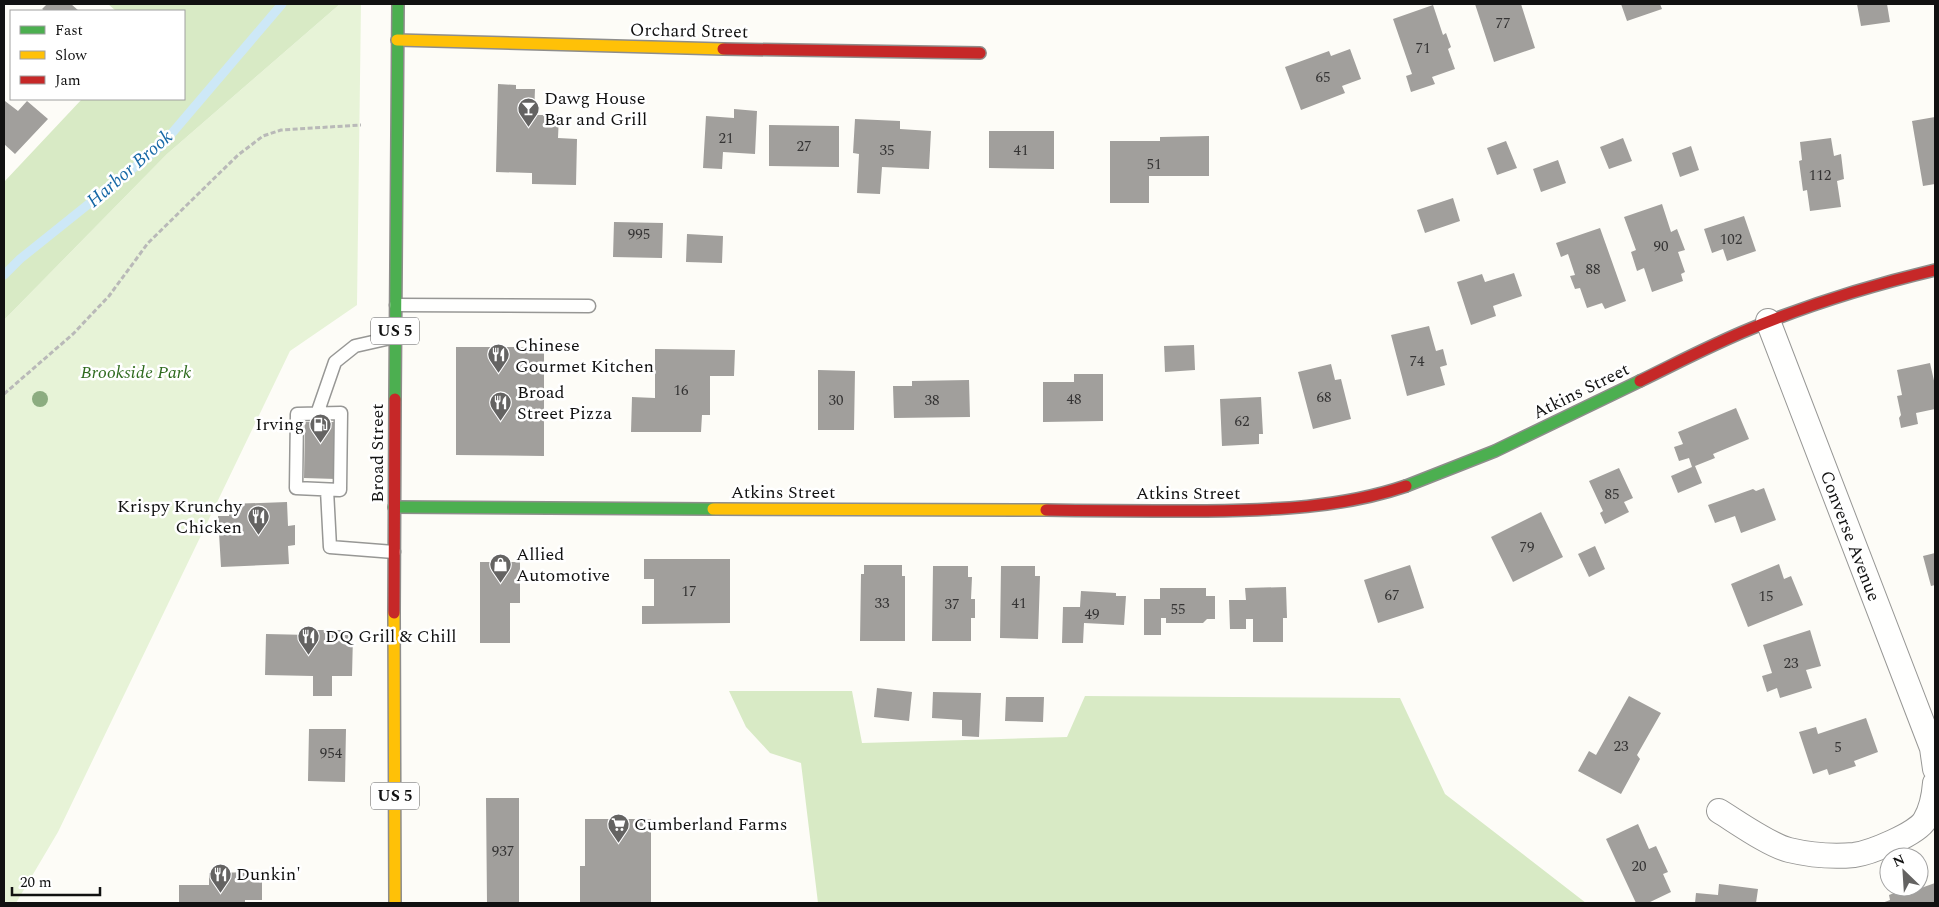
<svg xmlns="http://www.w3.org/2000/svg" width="1939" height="907" font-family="Spectral,serif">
<rect width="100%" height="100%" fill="#fdfcf7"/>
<path fill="#e7f3d7" d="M340,4H361L357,305L290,351L58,832L16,903H4V320L167,154Z"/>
<path fill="#d8eac5" d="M108,4H340L167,154L4,320V182L82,99H184V11H116Z
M729,691H852L862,743L1067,737L1085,696L1400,698L1445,794L1586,903H818L801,763L770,753L746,727Z"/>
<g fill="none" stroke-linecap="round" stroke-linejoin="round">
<path stroke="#cde8f7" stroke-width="9" d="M4,275L20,259L161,146L282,4"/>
</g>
<path fill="#a19f9c" d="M47,4H71L79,11H45L42,9Z
M1475,4H1521L1535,48L1494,62Z
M1621,4H1660L1662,9L1627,21Z
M1857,4H1887L1890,22L1861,26Z
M1433,5L1443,35L1446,33L1451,47L1448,49L1455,69L1432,77L1435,84L1411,92L1406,76L1412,74L1393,19Z
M1350,49L1361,79L1342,86L1345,93L1301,110L1285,67L1329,51L1331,56Z
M498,84L516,85V89H535L534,115H559L558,138L577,139L576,185L532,184V173L496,172Z
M5,101L18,111L27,101L48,119L15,154L4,144V102Z
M734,109L757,111L755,154L723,152L722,169L703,168L706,116L734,118Z
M1935,117V184L1923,186L1912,121Z
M855,119L900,121V129L931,131L929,169L882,167L880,194L857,193L859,154L853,153Z
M769,125L839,126V167L769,166Z
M989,131H1054V169L989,168Z
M1209,136V176H1149V203H1110V141H1160V137Z
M1623,138L1632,161L1609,169L1600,147Z
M1831,138L1834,156L1841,154L1844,179L1837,181L1841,207L1810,211L1807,190L1803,191L1799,161L1802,160L1800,142Z
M1506,141L1517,168L1497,175L1487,148Z
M1691,146L1699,170L1680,177L1672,153Z
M1558,160L1566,183L1541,192L1533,169Z
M1453,198L1460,221L1425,233L1417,210Z
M1662,204L1671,232L1677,229L1685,250L1678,252L1685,272L1681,274L1683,281L1652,292L1644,268L1637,271L1631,252L1636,250L1624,217Z
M1744,216L1756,251L1727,261L1723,249L1712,253L1704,229Z
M614,222L663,223L662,258L613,257Z
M1600,228L1626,301L1605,309L1602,303L1587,308L1580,288L1575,289L1570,276L1575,275L1568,254L1561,257L1556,243Z
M687,234L723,236L722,263L686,262Z
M1514,273L1522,296L1493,306L1496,316L1471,325L1457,282L1482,274L1485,282Z
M1429,326L1436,351L1443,349L1447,365L1440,367L1445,385L1407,396L1391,335Z
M1194,345L1195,370L1165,372L1164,346Z
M456,347H544V456L456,455Z
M655,349L735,350L734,376H710V415H702L701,432H631L632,397L655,398Z
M1930,363L1935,385V409L1916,413L1918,424L1901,428L1899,418L1901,415L1897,396L1902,395L1897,370Z
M1331,364L1335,380L1341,379L1351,419L1313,429L1298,372Z
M818,370L855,371L854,430H818Z
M1074,374H1103V421L1043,422V382H1074Z
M969,380L970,417L894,418L893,386H912V381Z
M1261,397L1263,434H1259V444L1222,446L1220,399Z
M1736,408L1749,439L1713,454L1715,458L1695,466L1702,483L1678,493L1671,476L1692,467L1689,458L1679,461L1674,447L1683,444L1678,432Z
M305,422H337L336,479L304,478Z
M1619,468L1633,498L1624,502L1629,512L1605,524L1600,513L1603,511L1589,481Z
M1764,488L1776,520L1741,533L1735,516L1715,523L1708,505L1753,489L1756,491Z
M287,502L288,526L295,525V545L288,546L289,564L221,567L218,516H229V504Z
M1541,512L1563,557L1513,582L1491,537Z
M1595,546L1605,569L1589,577L1578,554Z
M1935,553V585L1931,586L1923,556Z
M644,559H730V623L642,624V606H654V579H644Z
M480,562H520V603H510V643H480Z
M1779,564L1784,579L1791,576L1803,605L1748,627L1731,584Z
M864,565H902V576H905V641H860L861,574H864Z
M1410,565L1424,608L1378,623L1364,580Z
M933,566H968V577H972L971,599H975V618H971V641H932Z
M1001,566H1035V576H1040L1038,639L1000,638Z
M1286,587L1287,618H1283V642H1253V619H1246V629H1230L1229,600H1246L1245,588Z
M1160,588H1206V596H1215V619H1207L1203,623H1166V618H1161V635H1144V599H1160Z
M1081,591L1116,593V596H1126L1124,625L1084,623L1083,643H1062L1063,607H1080Z
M310,630H341V635H353L352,676H332V696H313V676L265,675L266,634L310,635Z
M1810,630L1821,666L1806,670L1812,688L1780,698L1777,688L1767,692L1762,676L1772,673L1763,645Z
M877,688L912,692L909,721L874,717Z
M933,692L981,693L979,737L962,736V720L932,718Z
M1629,696L1661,713L1637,755L1640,759L1621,794L1578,771L1589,751L1596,755Z
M1006,697H1044L1043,722L1005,721Z
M1866,718L1878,752L1854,761L1856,766L1829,775L1827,769L1813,774L1799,732L1816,727L1818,734Z
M309,729H346L345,782L308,781Z
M486,798H519V903H487Z
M585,819H651V903H580V866H585Z
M1638,824L1649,849L1656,846L1668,872L1663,874L1671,892L1648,903H1636L1606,839Z
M262,872V900H245V903H230V902H179V885H209V873Z
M1935,883V903H1882L1890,900L1889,895L1910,887L1921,888Z
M1719,884L1758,889L1756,903H1695L1696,893L1718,895Z"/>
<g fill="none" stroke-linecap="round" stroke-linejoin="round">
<defs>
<path id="lane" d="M396,305L589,306
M341,413L340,490L296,488L297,414Z
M317,414L335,362L355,346L395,337
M327,490L330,547L394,552"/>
<path id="street" d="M1768,321L1932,748L1935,769
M1719,811C1737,822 1769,845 1789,850C1810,855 1833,857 1854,855C1870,853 1917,834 1925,820C1932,808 1934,796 1935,783"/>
<path id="fast" d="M395,399L398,4
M1406,486L1495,451L1640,381
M394,507L713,509"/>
<path id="slow" d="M397,40L723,49
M713,509L1046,510
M394,613L395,903"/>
<path id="jam" d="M723,49L980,53
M1640,381C1677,363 1713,344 1750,329C1810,304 1872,285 1935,270
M1046,510C1099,511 1153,511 1206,511C1274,510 1341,508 1406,486
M394,613L395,399"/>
</defs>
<use href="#lane" stroke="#979795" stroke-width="15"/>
<use href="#street" stroke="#979795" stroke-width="26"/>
<use href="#fast" stroke="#8e8d8b" stroke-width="14"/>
<use href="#slow" stroke="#8e8d8b" stroke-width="14"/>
<use href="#jam" stroke="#8e8d8b" stroke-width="14"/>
<path stroke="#b9b9b8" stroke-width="3" stroke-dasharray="5 2.5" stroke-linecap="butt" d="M4,394L73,334L109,296L148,243L238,155L263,136L281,130L361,125"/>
<use href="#lane" stroke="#fffffe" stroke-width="12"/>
<use href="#street" stroke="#fffffe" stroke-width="24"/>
<use href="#fast" stroke="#4caf50" stroke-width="11"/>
<use href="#slow" stroke="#ffc107" stroke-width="11"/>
<use href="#jam" stroke="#c62828" stroke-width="11"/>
</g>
<circle fill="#8cac80" cx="40" cy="399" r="8"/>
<defs>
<symbol id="bar-pin" viewBox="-11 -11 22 30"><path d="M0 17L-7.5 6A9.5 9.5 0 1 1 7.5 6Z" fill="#646362" stroke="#fff"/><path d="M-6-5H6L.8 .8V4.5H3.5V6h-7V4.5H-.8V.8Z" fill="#fff"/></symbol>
<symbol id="restaurant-pin" viewBox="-11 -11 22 30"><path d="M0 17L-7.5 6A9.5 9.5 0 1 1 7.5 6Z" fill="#646362" stroke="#fff"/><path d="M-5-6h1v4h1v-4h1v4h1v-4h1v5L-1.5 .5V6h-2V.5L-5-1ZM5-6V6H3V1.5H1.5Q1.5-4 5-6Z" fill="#fff"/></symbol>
<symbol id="fuel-pin" viewBox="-11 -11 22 30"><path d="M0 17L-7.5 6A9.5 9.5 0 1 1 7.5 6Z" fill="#646362" stroke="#fff"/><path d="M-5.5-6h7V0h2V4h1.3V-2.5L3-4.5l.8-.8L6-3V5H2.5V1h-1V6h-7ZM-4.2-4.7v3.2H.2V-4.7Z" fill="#fff"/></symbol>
<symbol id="shop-pin" viewBox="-11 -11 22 30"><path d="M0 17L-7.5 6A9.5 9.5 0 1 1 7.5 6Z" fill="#646362" stroke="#fff"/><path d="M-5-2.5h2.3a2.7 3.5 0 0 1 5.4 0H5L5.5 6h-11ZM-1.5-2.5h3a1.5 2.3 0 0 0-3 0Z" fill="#fff"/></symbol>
<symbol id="supermarket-pin" viewBox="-11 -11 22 30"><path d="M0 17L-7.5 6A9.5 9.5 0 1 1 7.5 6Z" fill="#646362" stroke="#fff"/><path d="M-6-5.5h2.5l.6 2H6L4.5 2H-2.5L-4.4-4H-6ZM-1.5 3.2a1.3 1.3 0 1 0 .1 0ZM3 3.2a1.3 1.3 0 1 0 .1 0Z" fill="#fff"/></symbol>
</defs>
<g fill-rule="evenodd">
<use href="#bar-pin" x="516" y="96" width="25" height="34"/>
<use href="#restaurant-pin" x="486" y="342" width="25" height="34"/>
<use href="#restaurant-pin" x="488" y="390" width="25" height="34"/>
<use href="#fuel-pin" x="308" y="412" width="25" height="34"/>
<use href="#restaurant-pin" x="246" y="504" width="25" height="34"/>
<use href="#shop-pin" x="488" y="552" width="25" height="34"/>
<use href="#restaurant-pin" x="296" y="624" width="25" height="34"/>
<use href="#supermarket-pin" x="606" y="812" width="25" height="34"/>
<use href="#restaurant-pin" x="208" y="862" width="25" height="34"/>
</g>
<g text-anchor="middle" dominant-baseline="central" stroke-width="5" stroke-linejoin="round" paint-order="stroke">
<g font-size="15" fill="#353434">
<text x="1503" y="23">77</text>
<text x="1423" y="48">71</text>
<text x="1323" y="77">65</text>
<text x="726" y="138">21</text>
<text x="804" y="146">27</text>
<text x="887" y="150">35</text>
<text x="1021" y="150">41</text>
<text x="1154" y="164">51</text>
<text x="1820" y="175">112</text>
<text x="639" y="234">995</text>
<text x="1731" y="239">102</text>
<text x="1661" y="246">90</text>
<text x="1593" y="269">88</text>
<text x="1417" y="361">74</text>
<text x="681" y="390">16</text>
<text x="1324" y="397">68</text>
<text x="1074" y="399">48</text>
<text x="836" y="400">30</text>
<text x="932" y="400">38</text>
<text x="1242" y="421">62</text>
<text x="1612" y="494">85</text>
<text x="1527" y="547">79</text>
<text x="689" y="591">17</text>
<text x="1392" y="595">67</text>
<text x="1766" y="596">15</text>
<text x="882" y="603">33</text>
<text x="1019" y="603">41</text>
<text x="952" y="604">37</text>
<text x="1178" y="609">55</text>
<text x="1092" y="614">49</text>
<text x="1791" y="663">23</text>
<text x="1621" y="746">23</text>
<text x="1838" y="747">5</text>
<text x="331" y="753">954</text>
<text x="503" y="851">937</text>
<text x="1639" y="866">20</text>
</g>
<g fill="#fff" stroke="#585858" stroke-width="1">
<rect x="371" y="317.5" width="48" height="27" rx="4"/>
<rect x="371" y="782.5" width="48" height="27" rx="4"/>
</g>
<g font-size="16" font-weight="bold" fill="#111">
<text x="395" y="331">US 5</text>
<text x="395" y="796">US 5</text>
</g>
<g font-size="18" fill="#111" stroke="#fff">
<text transform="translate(689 31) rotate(1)">Orchard Street</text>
<text transform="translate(1581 391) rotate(-26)">Atkins Street</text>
<text transform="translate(377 453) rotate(-90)">Broad Street</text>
<text x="783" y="492">Atkins Street</text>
<text x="1188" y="493">Atkins Street</text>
<text transform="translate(1850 536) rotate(69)">Converse Avenue</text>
</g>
<g font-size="18" fill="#111" stroke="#fff" text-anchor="start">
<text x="544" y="98">Dawg House<tspan x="544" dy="21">Bar and Grill</tspan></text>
<text x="515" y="345">Chinese<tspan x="515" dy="21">Gourmet Kitchen</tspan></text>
<text x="517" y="392">Broad<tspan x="517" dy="21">Street Pizza</tspan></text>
<text x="304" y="424" text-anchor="end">Irving</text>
<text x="242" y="506" text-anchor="end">Krispy Krunchy<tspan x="242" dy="21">Chicken</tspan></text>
<text x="516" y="554">Allied<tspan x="516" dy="21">Automotive</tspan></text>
<text x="325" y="636">DQ Grill &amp; Chill</text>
<text x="634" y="824">Cumberland Farms</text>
<text x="236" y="874">Dunkin'</text>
</g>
<g font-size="18" font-style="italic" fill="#2f6b1f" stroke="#fff">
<text x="136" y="372">Brookside Park</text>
</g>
<g font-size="19" font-style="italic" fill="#1768a6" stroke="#fff">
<text transform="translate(130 169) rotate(-41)">Harbor Brook</text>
</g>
</g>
<rect width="1939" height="907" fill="none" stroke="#111111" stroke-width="10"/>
<rect x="10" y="10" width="175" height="90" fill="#ffffff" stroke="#a0a0a0"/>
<rect x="20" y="26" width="25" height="8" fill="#4caf50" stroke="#a0a0a0"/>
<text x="55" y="35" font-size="15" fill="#111111">Fast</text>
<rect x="20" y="51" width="25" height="8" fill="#ffc107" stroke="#a0a0a0"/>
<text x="55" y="60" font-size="15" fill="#111111">Slow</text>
<rect x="20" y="76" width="25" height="8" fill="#c62828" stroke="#a0a0a0"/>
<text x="55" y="85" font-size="15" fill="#111111">Jam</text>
<g transform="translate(1904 872) rotate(335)"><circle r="24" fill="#ffffff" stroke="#a0a0a0"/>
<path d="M0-4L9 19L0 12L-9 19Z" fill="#646362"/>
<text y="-8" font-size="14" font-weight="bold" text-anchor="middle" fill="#111111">N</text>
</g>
<path d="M12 887v8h88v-8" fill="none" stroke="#111111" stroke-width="2.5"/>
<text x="20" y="887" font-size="15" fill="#111111" stroke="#ffffff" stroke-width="4" paint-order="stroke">20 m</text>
</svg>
